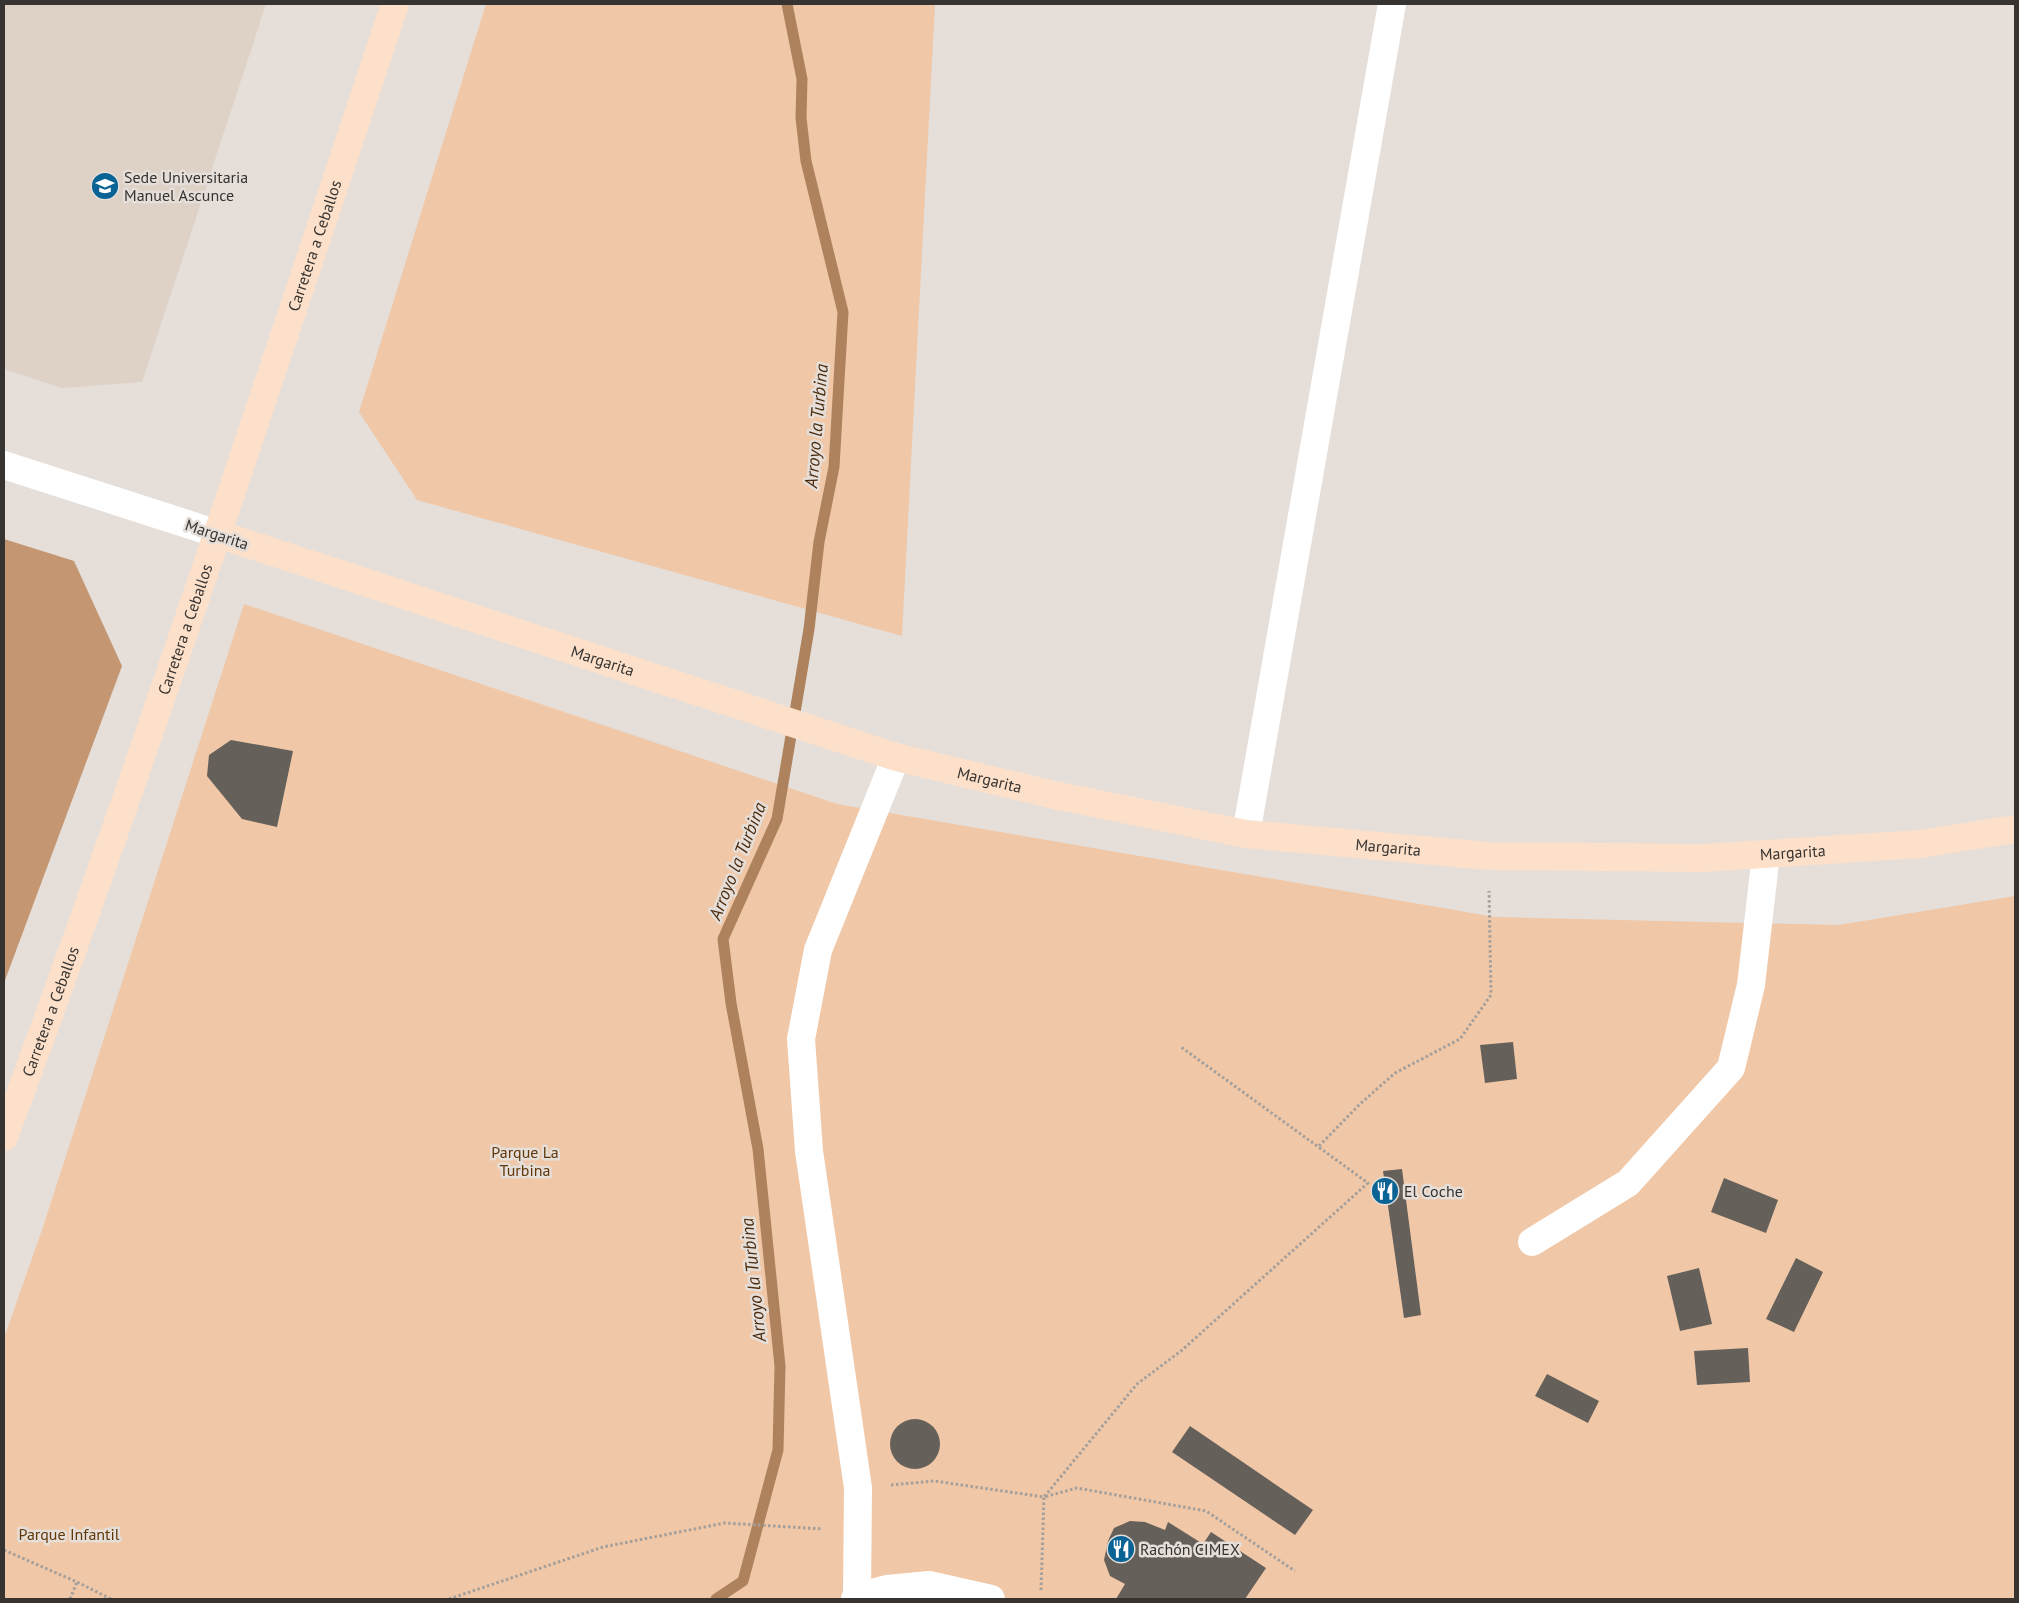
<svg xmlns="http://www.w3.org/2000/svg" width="2019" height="1603" font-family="'PT Sans',sans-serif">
<rect width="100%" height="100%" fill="#e5ded9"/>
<path fill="#ded1c6" d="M4,4H266L142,382L62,388L4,369Z"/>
<path fill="#f0c8a7" d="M486,4H935L902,636L417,500L359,412Z
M244,604L837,804L1495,917L1839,925L2015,896V1599H4V1338L43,1227Z"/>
<path fill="#c49772" d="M4,539L74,561L122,666L4,983Z"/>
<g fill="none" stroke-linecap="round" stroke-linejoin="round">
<path stroke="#ad825d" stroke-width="11" d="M716,1599L743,1581L778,1450L780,1366L758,1149L731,1003L723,939L777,819L809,629L819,542L834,467L843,312L806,161L801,118L802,79L787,4"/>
</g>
<path fill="#66605b" d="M231,740L293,751L277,827L242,819L207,776L209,755Z
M1513,1042L1517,1079L1485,1083L1480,1045Z
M1402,1169L1421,1315L1404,1318L1383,1171Z
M1724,1178L1778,1200L1766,1233L1711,1212Z
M1796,1258L1823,1272L1794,1332L1766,1319Z
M1699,1268L1712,1324L1680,1331L1667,1276Z
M1748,1348L1750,1382L1697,1385L1694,1351Z
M1547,1374L1599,1401L1588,1423L1535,1396Z
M890 1444a25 25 0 1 1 50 0a25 25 0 1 1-50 0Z
M1190,1426L1313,1510L1295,1535L1172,1452Z
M1130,1521L1145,1522L1165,1530L1168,1522L1203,1544L1211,1532L1266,1568L1245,1599H1116L1125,1584L1110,1576L1104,1560L1108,1541L1114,1528Z"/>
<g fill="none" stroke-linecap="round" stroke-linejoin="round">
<path stroke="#a59f9b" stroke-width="3" stroke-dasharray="2.5 2.5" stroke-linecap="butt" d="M1319,1146L1360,1104L1395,1073L1460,1039L1491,995L1489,891
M891,1485L934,1481L1044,1497L1137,1384L1181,1351L1368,1183L1181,1047
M4,1550L77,1582L111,1599
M1041,1590L1044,1497L1077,1488L1206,1511L1295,1571
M70,1599L77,1582
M449,1599L603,1547L725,1523L823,1529"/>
<path stroke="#fff" stroke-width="28" d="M4,465L218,534
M1246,834L1392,4
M1532,1242L1628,1183L1731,1068L1751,985L1766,854
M857,1597L887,1589L929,1585L991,1599
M855,1599L857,1597L858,1488L809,1151L801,1039L818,950L896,757"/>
<g stroke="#fde0c9" stroke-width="28">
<path id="s1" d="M218,534L896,757L1054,795L1246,834L1488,856L1702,858L1921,844L2015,829"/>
<path id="s2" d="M4,1137C144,763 268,383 395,4"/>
</g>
</g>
<defs>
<symbol id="university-disc" viewBox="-11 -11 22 22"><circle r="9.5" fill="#096394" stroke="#e5ded9"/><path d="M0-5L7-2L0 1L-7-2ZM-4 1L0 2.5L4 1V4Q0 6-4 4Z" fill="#fff"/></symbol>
<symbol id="restaurant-disc" viewBox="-11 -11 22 22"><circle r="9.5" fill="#096394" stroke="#e5ded9"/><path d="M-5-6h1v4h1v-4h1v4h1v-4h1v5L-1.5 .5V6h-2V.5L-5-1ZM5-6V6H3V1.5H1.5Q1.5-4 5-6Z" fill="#fff"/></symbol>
</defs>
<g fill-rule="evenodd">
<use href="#university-disc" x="89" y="170" width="32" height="32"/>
<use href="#restaurant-disc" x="1369" y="1175" width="32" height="32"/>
<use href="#restaurant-disc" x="1105" y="1533" width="32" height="32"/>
</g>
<g text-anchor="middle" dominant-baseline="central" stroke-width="5" stroke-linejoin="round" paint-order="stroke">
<g font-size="16" fill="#363331" stroke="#e5ded9" text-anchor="start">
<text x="124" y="177">Sede Universitaria<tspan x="124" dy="18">Manuel Ascunce</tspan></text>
<text x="1404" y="1191">El Coche</text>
<text x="1140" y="1549">Rachón CIMEX</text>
</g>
<g font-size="16" fill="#363331" stroke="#e5ded9">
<text stroke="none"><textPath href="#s2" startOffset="944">Carretera a Ceballos</textPath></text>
<text transform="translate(217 534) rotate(18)">Margarita</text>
<text stroke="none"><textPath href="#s2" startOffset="539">Carretera a Ceballos</textPath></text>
<text stroke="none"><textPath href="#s1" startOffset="405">Margarita</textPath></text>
<text stroke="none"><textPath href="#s1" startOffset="810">Margarita</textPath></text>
<text stroke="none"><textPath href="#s1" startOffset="1215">Margarita</textPath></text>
<text stroke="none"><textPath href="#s1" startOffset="1620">Margarita</textPath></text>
<text stroke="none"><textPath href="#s2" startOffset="134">Carretera a Ceballos</textPath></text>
</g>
<g font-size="16" fill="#613708" stroke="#e5ded9">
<text x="525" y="1152">Parque La<tspan x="525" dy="18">Turbina</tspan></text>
<text x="69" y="1534">Parque Infantil</text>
</g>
<g font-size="18" font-style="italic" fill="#4b2c0f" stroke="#e5ded9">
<text transform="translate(816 426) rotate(-85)">Arroyo la Turbina</text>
<text transform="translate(737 861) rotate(-68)">Arroyo la Turbina</text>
<text transform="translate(753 1280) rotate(-96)">Arroyo la Turbina</text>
</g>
</g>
<rect width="2019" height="1603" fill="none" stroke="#363331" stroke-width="10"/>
</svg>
